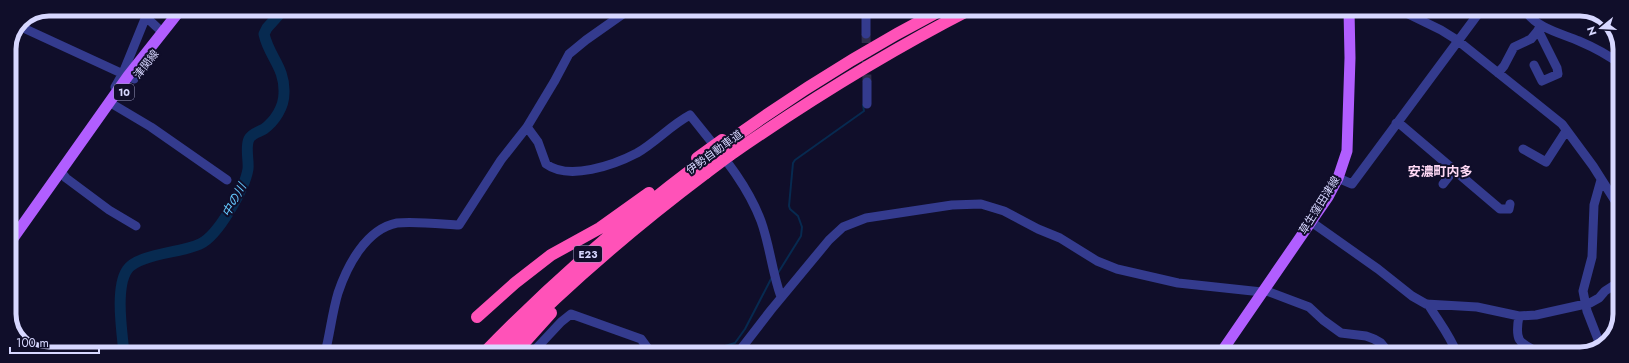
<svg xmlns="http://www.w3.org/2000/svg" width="1629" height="363" font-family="Jost,'Noto Sans JP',sans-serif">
<rect width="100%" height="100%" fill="#100e2a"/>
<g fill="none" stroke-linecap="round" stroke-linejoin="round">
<path stroke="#072a50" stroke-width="2" d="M778,273L801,236L802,227L798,216L790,209L789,206L793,163L795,160L864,111L863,105
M720,354L725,346L735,343L745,329L771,279"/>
<path stroke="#072a50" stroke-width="11" d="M124,353C122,332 115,288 127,270C137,254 181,253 200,244C218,236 245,188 248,169C249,160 245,147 249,139C252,133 259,132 264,129C275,121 284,107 284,93C285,67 269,57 264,34L267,28L284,9"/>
<path stroke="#2e2c4a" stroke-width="9" stroke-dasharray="9 4.5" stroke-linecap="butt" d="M866,34L867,82"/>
<path stroke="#343b8e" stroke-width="9" d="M866,9V34
M1400,10L1441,30L1457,40L1562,124L1593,166L1619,207
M1525,10C1536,28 1560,33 1579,41C1593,47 1607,54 1620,64
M146,17L162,32
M19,26L134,79
M1534,65L1542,81L1558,74L1557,68L1538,30
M1498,73L1504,66L1514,47L1531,39L1541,27
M867,82V104
M115,87L123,73L149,9
M114,105L151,127L227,180
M1396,123L1400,124L1500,209H1509L1510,204
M527,127L538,142L546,164C569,181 614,165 637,153C656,142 671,125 690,115C716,148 746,181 761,221C770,246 772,272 781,297
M1523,149L1546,162L1566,131
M61,172L66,178L109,210L136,226
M1338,178L1352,184L1481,10
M1443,184L1454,170
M1310,221L1378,269L1412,296L1426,304L1477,307L1519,316L1536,315L1590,303L1599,298L1605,291L1619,282
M1264,290L1309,307L1323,320L1341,333L1366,336L1374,339L1381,343L1390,354
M1428,304C1438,321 1450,335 1457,354
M1519,316C1514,343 1520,343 1542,354
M1601,347L1587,311L1583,291L1592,257L1594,205L1601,180
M325,353C330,334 332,313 338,293C347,266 366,229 397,223C413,221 442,224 459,225L501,160L527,127L554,82L569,54L586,40L630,9
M532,353L561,322L571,314L641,339L652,354
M737,354L771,310L829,240L843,227L866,218L952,205L981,204L1004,211L1038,229L1060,238L1097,261L1117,269L1178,283L1262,292"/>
<path stroke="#b15eff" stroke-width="11" d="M9,244L128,76L181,9
M1220,354L1328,197L1338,178L1347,151L1350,58L1349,10"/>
<path stroke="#ff52b8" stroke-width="12" d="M724,145C794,94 866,49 943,9
M730,155C808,101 887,52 971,9
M477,317L515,283L551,255L600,228L649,193
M484,353C551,284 623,221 700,163
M500,353C563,288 633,228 706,173
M515,353L551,313"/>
<path stroke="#ff52b8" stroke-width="12" d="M697,158L722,140
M706,173L730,155"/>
</g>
<g text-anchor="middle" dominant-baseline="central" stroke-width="4" stroke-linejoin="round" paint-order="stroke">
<g fill="#100e2a" stroke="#9b9bbf" stroke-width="1">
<rect x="114" y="84" width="20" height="16" rx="3"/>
<rect x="574" y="246" width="28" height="16" rx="3"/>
</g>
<g font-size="10" font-weight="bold" fill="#d7d7ff">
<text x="124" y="92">10</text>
<text x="588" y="254">E23</text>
</g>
<g font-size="11" fill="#d7d7ff" stroke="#100e2a">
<text transform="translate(146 64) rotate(-52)">津関線</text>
<text transform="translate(714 152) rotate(-36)">伊勢自動車道</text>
<text transform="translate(1319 205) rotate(-58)">草生窪田津線</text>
</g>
<g font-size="12" font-style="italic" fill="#65c9ff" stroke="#100e2a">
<text transform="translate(234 200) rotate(-61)">中の川</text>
</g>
<g font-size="13" font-weight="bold" fill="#ffd9f5" stroke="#100e2a">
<text x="1440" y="171">安濃町内多</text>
</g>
</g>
<path d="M0 0H1629V363H0ZM49 16H1580A33 33 0 0 1 1613 49V314A33 33 0 0 1 1580 347H49A33 33 0 0 1 16 314V49A33 33 0 0 1 49 16Z" fill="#100e2a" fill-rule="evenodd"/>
<path fill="none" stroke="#d7d7ff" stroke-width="5" d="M49 16H1580A33 33 0 0 1 1613 49V314A33 33 0 0 1 1580 347H49A33 33 0 0 1 16 314V49A33 33 0 0 1 49 16Z"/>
<g transform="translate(1601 28) rotate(252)" stroke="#100e2a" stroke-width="3" paint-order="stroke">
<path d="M0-3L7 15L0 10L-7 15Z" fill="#d7d7ff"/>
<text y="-6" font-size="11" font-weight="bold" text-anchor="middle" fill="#d7d7ff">N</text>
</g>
<path d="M10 347v6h89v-6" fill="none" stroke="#d7d7ff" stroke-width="2"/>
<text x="16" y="347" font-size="12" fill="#d7d7ff" stroke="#100e2a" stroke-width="3" paint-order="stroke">100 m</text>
</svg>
